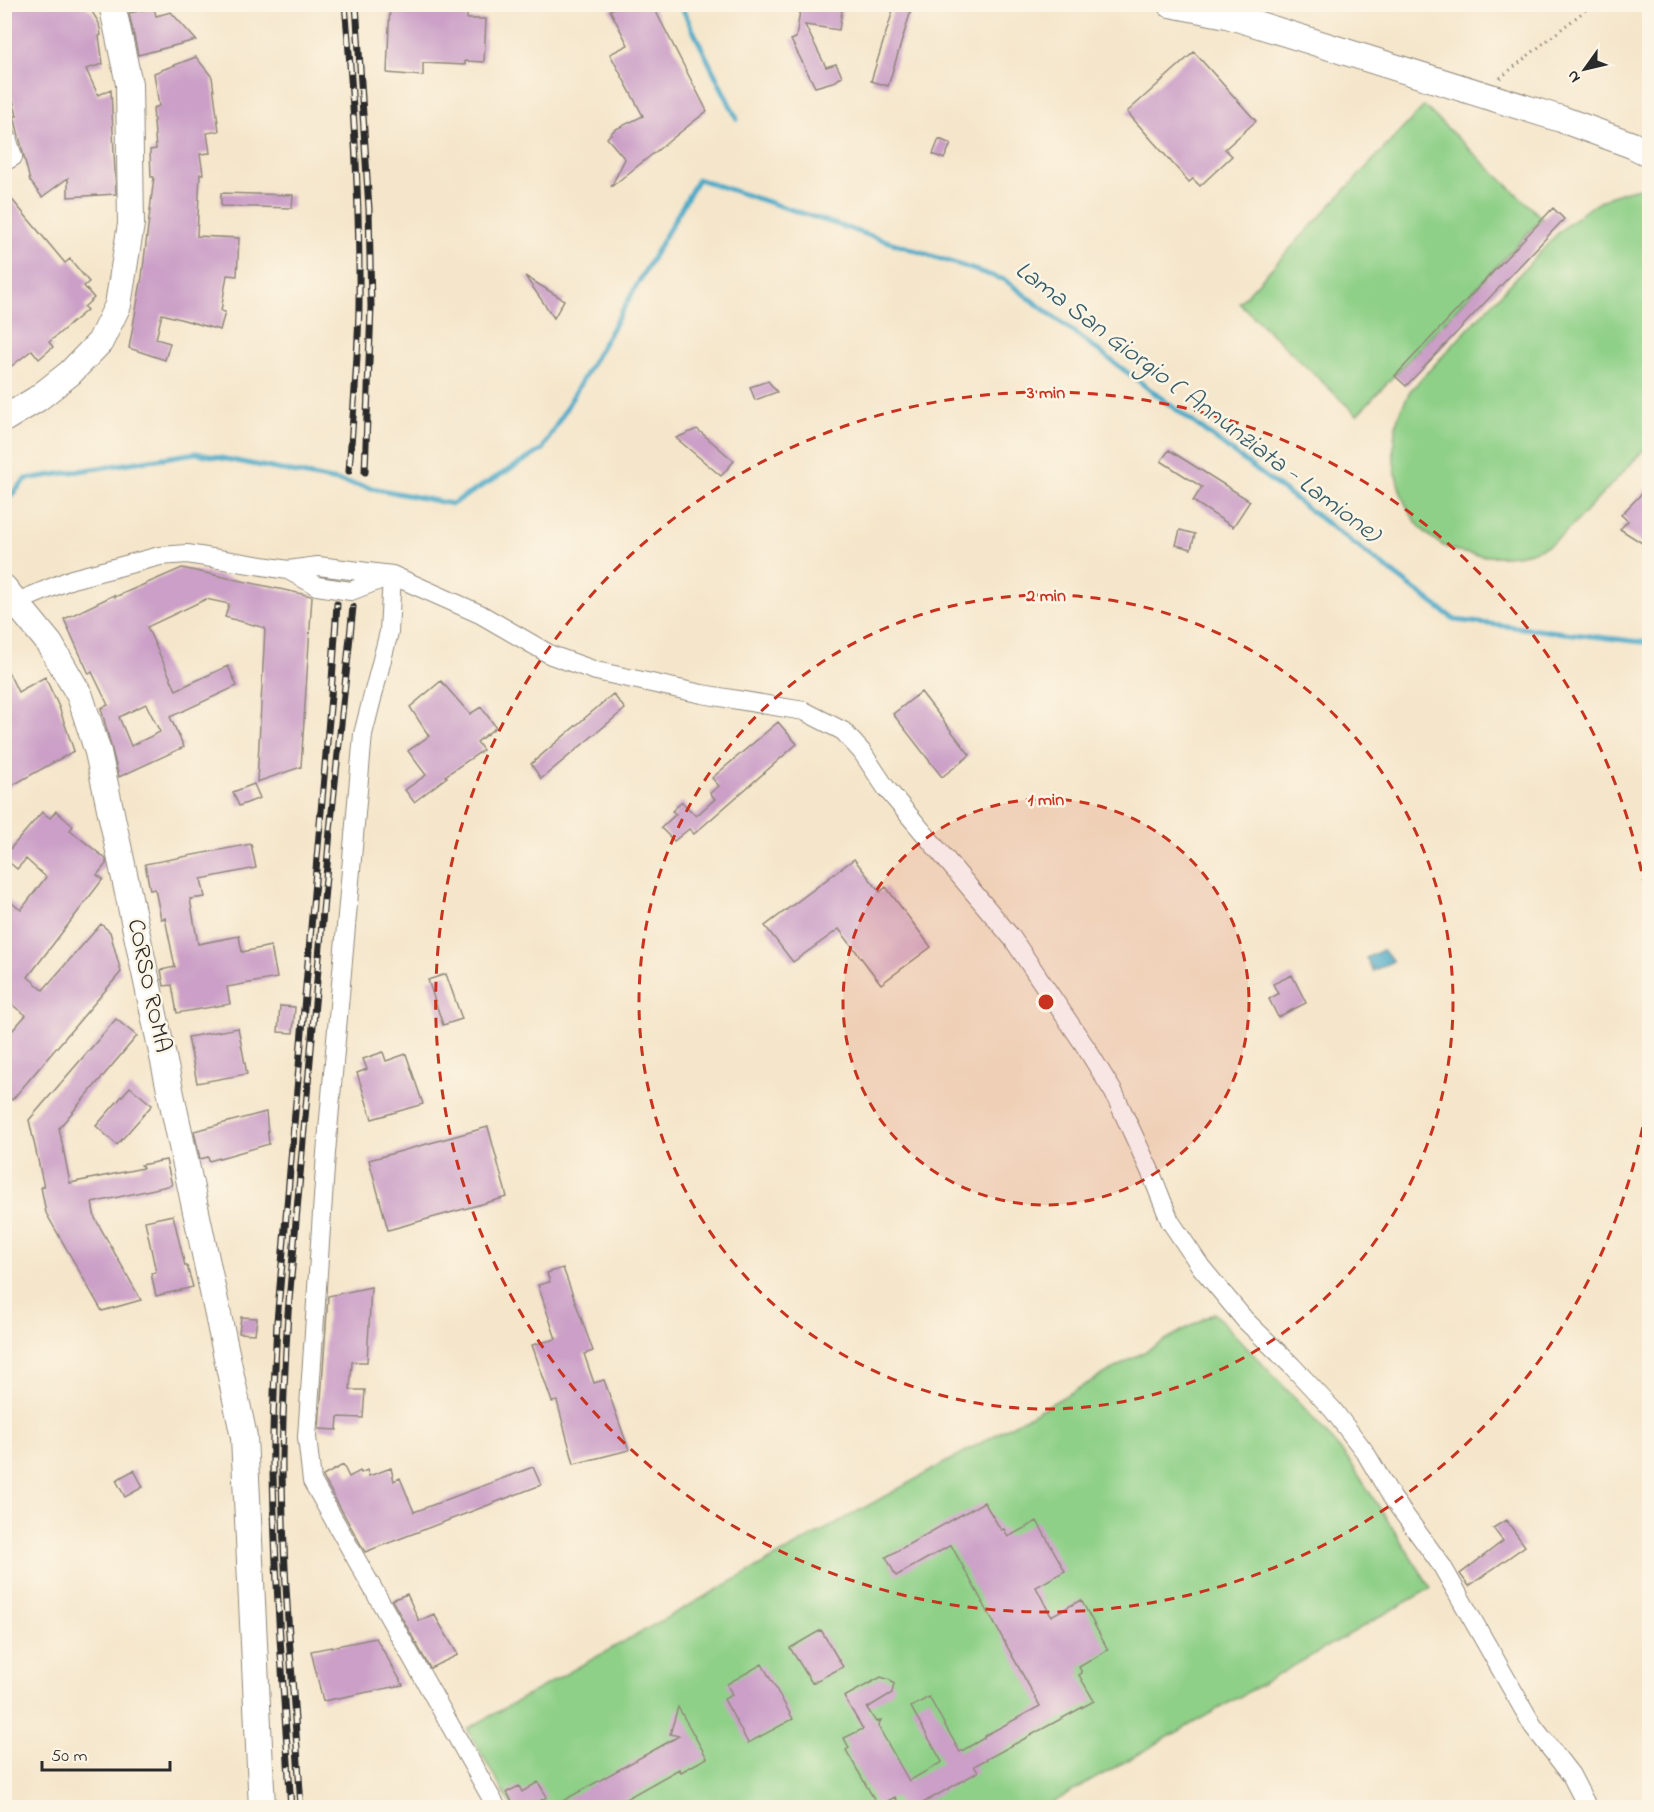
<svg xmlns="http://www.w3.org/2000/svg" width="1654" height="1812" font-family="'Indie Flower',sans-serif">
<rect width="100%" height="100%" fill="#fcf5e5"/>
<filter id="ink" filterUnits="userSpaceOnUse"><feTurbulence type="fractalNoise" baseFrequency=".0167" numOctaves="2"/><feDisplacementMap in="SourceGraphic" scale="12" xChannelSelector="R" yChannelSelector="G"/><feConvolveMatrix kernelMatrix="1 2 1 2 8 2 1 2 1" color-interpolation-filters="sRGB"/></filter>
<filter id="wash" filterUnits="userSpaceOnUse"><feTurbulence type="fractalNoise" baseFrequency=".008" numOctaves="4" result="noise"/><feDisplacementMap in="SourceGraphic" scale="24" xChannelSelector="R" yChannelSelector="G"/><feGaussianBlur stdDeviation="1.35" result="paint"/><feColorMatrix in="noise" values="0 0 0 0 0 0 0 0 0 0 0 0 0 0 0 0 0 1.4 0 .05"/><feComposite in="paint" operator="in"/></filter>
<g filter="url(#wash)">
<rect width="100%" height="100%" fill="#f5e6cb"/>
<path fill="#8fd088" stroke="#5d7e5a" stroke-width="1.5" d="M1424,106L1542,218L1357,415L1239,303Z
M1649,187V444C1631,464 1612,484 1593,504C1580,517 1566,535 1550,544C1531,555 1509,557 1487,556C1471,555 1453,552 1439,543C1400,519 1387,463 1397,421C1399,411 1406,401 1410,391L1560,231C1587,207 1612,190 1649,187Z
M1214,1313L1308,1412L1350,1462L1431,1588L1045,1807H512L467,1729Z"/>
<path fill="#48a9c7" stroke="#3a6a79" stroke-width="1.5" d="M1383,950L1393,961L1373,971L1366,958Z"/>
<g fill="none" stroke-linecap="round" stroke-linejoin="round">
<path stroke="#48a9c7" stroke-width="5" d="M680,4L737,119
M4,503L26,479L196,453L452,504L542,450L698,179L1005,280L1455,620L1650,643"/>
</g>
<g id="blocks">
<path fill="#cb9fc7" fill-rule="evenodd" d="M4,4H80L91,10L99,23L101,35L99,36L103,64L86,69L98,95L111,90L116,194L68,197V178L42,197L30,181L14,116H17L4,64Z
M390,4H467V19H486L484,62L465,61V65L423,63V76L387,73Z
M620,4H652L707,111L611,187L625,159L607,138L614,130L643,116L610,54L628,45L610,10Z
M801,4H843L839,30L805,25L826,67L836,64L842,76L836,81L815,87L791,40L796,38Z
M895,4H913L888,86L871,81Z
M154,8L156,16L171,12L196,40L138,55L129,13Z
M1194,52L1256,121L1225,149L1232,156L1200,186L1193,179L1189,182L1127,112Z
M196,57L212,77L219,131L207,133L210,153L200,154L203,174H200L197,236L239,238L237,276L227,275L221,311L225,312L220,330L162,314L156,339L170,343L165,360L129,348L142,277L154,177H151L150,150L156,149L153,108L159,106L154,73Z
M939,139L951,144L944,159L933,154Z
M4,190L65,263L70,259L89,282L84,286L94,298L84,307L87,310L49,342L53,347L39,359L32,350L4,372Z
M221,193L293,195L292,208L221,206Z
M1553,208L1564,219L1406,386L1395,376Z
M525,276L564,300L554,318Z
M768,381L777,392L755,400L750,387Z
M697,429L734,461L721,476L676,438Z
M1169,450L1250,501L1233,527L1193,501L1202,487L1161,461Z
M1650,485V538L1645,545L1620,529L1628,521L1621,515Z
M1180,530L1195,534L1191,549L1176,545Z
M182,568L312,596L301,767L257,782L265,628L225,617L229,604L206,599L147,627L176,690L228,666L237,686L170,717L184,747L119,777L101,708L108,705L92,672L89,674L64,619L114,595L115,597ZM146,704L160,732L131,746L119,717Z
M4,663L18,692L45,677L59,707L74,751L4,790Z
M441,681L470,714L481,707L496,727L477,742L483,750L445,776L447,777L414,802L405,790L426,775L408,751L429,736L410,707Z
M921,692L970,755L942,777L893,714Z
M613,694L625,709L541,779L531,764Z
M778,722L797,744L694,834L689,829L674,841L661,828L676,814L672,811L682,802L696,816L715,799L710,793L719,786L712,778Z
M254,784L260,798L239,806L233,792Z
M56,811L73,826L70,830L106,859V864L97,875L103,879L28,977L43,990L101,924L110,932L121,972L12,1100L4,1093V1040L26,1015L4,999V897L21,910L46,877L26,859L17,869L4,858V856L42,812L50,818Z
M251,844L256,868L201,879L205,897L190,899L198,944L239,936L242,952L271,946L277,978L227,987L230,1004L177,1013L172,985L164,986L161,970L175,967L165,918L161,919L155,889L150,890L145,864Z
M854,859L880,892L886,887L931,947L881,984L839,929L793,962L765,926Z
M446,974L462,1019L443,1025L428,980Z
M1292,975L1306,1003L1278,1017L1269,999L1278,994L1273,984Z
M280,1006L295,1007L293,1033L278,1032Z
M116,1019L137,1036L59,1128L70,1183L143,1168L141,1165L166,1160L172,1185L92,1203L95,1218L141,1300L102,1311L46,1213L41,1187H44L29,1120Z
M238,1028L247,1074L197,1083L188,1037Z
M383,1052L386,1061L406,1054L423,1104L372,1119L357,1073L367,1069L363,1059Z
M130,1087L152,1105L117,1145L96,1126Z
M266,1112L269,1144L209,1161L208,1157L200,1159L194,1131Z
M488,1127L507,1197L388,1230L369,1160Z
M173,1215L185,1266H187L193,1287L156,1296L151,1273L156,1272L145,1221Z
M563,1268L593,1351L584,1354L594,1383L604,1380L629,1450L574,1464L557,1401L552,1402L532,1345L556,1339L538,1285L550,1282L547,1273Z
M371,1287L367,1362H352L350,1390H365L363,1418L338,1417L337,1430L319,1429L328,1296Z
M241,1317L257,1318L255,1334L239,1333Z
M343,1465L349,1477L360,1471L361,1473L367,1470L369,1476L391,1468L394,1481L400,1478L414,1512L533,1467L541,1485L365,1552L323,1477V1476Z
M134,1470L143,1487L125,1497L116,1480Z
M984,1502L1001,1530L1004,1529L1008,1537L1037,1521L1065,1571L1036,1587L1051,1616L1081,1600L1108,1650L1079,1667L1082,1673L1079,1675L1094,1701L974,1766L978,1772L914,1808H901L895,1797L878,1806L846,1750L849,1748L844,1738L863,1729L844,1697L881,1677L890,1680L894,1684L892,1693L867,1708L876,1722L881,1720L878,1726L909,1781L942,1762L911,1707L929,1697L960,1752L984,1738V1736L1040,1706L951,1545L896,1576L886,1557Z
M1506,1520L1525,1546L1469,1586L1460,1574L1503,1541L1493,1528Z
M407,1594L419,1621L434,1614L458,1655L430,1668L392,1600Z
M821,1630L843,1667L812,1683L790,1648Z
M376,1638L403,1685L323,1701L311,1651Z
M762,1664L793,1719L748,1743L724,1699L732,1695L727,1684Z
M678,1707L707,1758L681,1772L679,1769L610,1808H550L679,1736L670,1734Z
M538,1782L547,1797L527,1808H515L507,1792L519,1786L522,1792Z"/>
</g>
</g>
<g filter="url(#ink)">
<use href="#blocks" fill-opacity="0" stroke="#90887b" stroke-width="1.5"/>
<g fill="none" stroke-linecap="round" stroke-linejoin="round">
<defs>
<path id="minor" d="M4,128L13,157L4,162
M288,570L317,586L351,591L390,576
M392,575L389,632L363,734L326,1153L307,1437L312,1481L497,1808
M17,602L72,579L160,556L187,554L288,570L318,566L392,575L480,614L551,655L596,671L702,694L804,711L843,731L862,752L886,788L1012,938L1085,1046L1114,1093L1151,1173L1170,1221L1201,1267L1245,1320L1292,1366L1333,1410L1365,1452L1393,1499L1442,1566L1533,1726L1571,1775L1588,1808"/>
<path id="secondary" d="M1170,4L1227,15L1561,119L1632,145L1650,154
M4,419L37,399L70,373L100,342L118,305L131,224L129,84L112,4
M4,588L50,644L80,696L98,752L244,1437L262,1808"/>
</defs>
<use href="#minor" stroke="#90887b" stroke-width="20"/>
<use href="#secondary" stroke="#90887b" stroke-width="28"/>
<path stroke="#90887b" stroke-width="3" stroke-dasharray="1.5 4.5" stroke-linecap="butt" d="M1500,78L1593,4"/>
<use href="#minor" stroke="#fff" stroke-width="18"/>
<use href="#secondary" stroke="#fff" stroke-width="26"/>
<defs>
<path id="rail" d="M345,4C354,105 360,206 359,306C358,361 353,416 349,471
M356,4L369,209L371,307L365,472
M291,1808C284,1696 275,1583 273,1471C272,1421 275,1371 277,1321L331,696L337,604
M301,1808C294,1692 282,1574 282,1458C283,1410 285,1361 288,1313L330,831L353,607"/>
</defs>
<use href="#rail" stroke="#2b2b2b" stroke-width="7"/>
<use href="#rail" stroke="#fcf5e5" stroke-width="4.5" stroke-dasharray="14" stroke-linecap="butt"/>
</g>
</g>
<circle cx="1046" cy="1002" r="203" fill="#c8321e" fill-opacity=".12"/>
<g fill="none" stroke="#c8321e" stroke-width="3" stroke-dasharray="10 8">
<circle cx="1046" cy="1002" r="203"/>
<circle cx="1046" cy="1002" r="407"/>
<path d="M1649 1092A610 610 0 1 1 1649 912"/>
</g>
<g text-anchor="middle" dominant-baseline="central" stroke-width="5" stroke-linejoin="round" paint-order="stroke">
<g font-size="24" fill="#2b2b2b" stroke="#fcf5e5">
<text transform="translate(148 986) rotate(78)">CORSO ROMA</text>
</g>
<g font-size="26" font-style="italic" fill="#375d69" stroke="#fcf5e5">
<text transform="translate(1197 403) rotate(37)">Lama San Giorgio ( Annunziata - Lamione)</text>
</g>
</g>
<circle cx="1046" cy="1002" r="9" fill="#c8321e" stroke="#fcf5e5" stroke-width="3"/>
<g font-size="18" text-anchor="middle" font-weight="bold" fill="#c8321e" stroke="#fcf5e5" stroke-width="5" stroke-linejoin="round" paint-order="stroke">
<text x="1046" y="398">3 min</text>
<text x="1046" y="601">2 min</text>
<text x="1046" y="805">1 min</text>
</g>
<rect width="1654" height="1812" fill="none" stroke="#fcf5e5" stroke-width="24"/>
<g transform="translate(1585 69) rotate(236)" stroke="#fcf5e5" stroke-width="4.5" paint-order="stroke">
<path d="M0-4.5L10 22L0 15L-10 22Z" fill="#2b2b2b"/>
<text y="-9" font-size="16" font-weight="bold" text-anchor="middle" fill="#2b2b2b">N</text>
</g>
<path d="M42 1761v9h128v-9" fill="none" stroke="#2b2b2b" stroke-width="3"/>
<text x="51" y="1761" font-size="18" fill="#2b2b2b" stroke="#fcf5e5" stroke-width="4.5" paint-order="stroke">50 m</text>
</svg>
